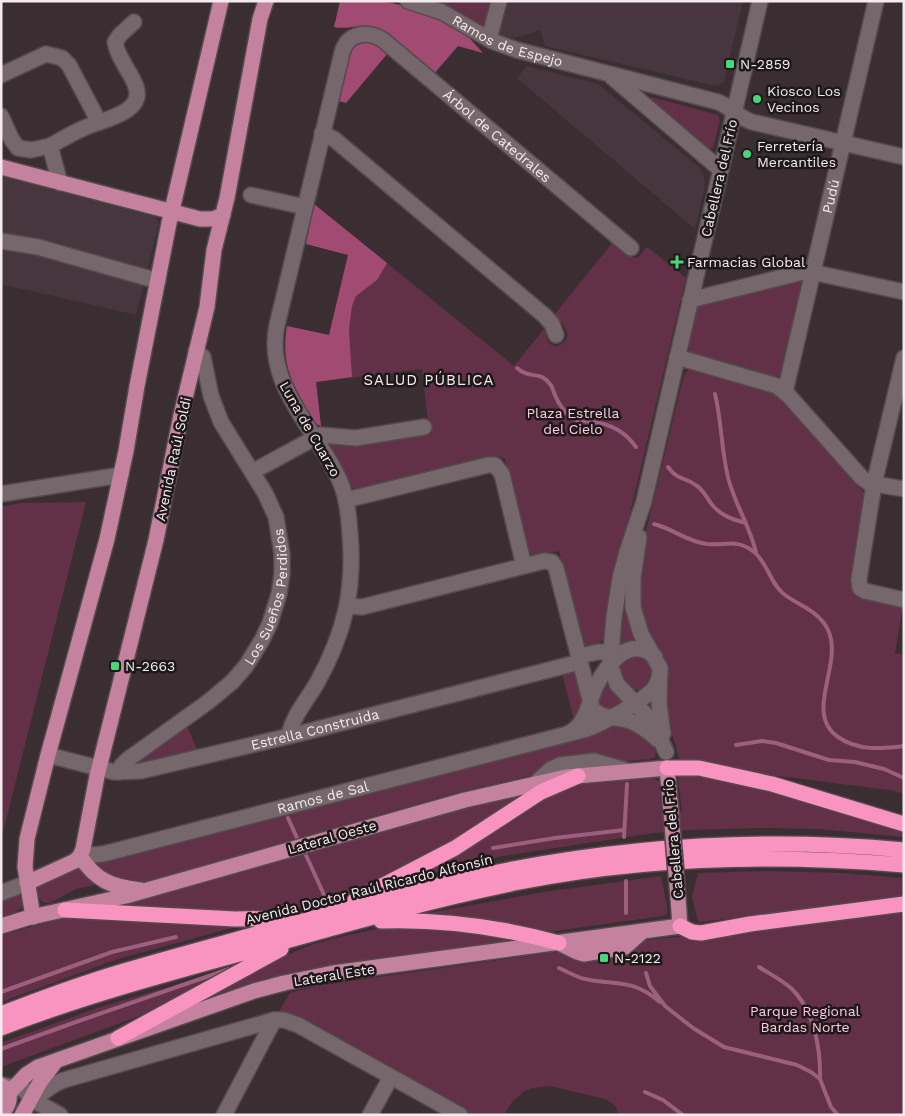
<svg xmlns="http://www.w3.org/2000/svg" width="905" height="1116" font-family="'Work Sans',sans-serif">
<rect width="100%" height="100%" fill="#3b2e33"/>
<path fill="#48363e" d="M494,1H743L724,82L716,86L545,46L540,30L515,38L499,35L497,32Z
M527,66L598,84L699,167L704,176L705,185L695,229L517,78Z
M1,176L155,217L159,222L136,315L1,284Z"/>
<path fill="#623147" d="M433,1H494L486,27L483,28Z
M651,97L718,115L720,120L713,148L709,149L650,99Z
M314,204L514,366L544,329C549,337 544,346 558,346C576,337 564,324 554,315L613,242L633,258L639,257L647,247L686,278L616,572L605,635C601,644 597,646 588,647L582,642L559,551L535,556L528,553L505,459L499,456L358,489L350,488L328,447V443L429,431L422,369L316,382L321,426L316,424C296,388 280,369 287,326L329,335L348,255L306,244Z
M802,279L804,281L782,375L775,377L696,357L689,351C687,341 694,312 700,304Z
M690,368L778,392L864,493L865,499L854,579L903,605L895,653L904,655V794L896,791L718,768L682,761L679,759L676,746L667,721L665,694L669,676L668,667L665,659L651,642L640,611V556L684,375Z
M86,502L3,832H1V507L20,503Z
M624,580L637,642L618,647Z
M635,655C638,656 644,656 646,658C664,672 648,695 627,689L618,669L620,663Z
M574,670L577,672L583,696L577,719L574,720L562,673Z
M606,679L622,701L609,710L601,709L595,699Z
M614,724H622L651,740L656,750L655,757L650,759L614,762L541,773L455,793L142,883L121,880L76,889L50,903H47L43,902L37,896L36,887L79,865Z
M187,726L198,752L141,765L138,764L137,762Z
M683,771L768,788L904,828V837L819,829L758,828L692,830L654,833L503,856L457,866L407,881L524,807L573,785L653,777L659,782L662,813L682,811L678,779L679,775Z
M519,795L521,796L467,836L361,890L296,909L264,915L119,906L460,808Z
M767,871L842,873L904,878V900L698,922L692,897L698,873Z
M661,876C662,885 669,907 667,914L663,916L548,932L423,914L544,892Z
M19,893L24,898C24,911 12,913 1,917V899Z
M904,912V1115H619L615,1105L605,1099L550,1086L532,1088L523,1092L512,1102L504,1115H473L298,1018L289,1014L278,1013L290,993L315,986L557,952L576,959L601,956V961L607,960V956L627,953L645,940L727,933Z
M68,917L243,925L118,959L1,1002V935Z
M390,927C433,926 478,932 521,939L314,968L265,979L198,1003C233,984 274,959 311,945C337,937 364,931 390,927Z
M229,969L139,1016L1,1067V1043L97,1008Z"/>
<path fill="#a14a72" d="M340,1H383L417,9L438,17L464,32L483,53L458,46L433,75C418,62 387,30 370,27C358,24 346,30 334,27Z
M360,42C372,41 379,46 388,53L346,103L336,100C341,81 342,52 360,42Z
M314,204L387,263L377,280L356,296L352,306L349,330L352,377L316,382L321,426L316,424C295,388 280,369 287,326L329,335L348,255L306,244Z"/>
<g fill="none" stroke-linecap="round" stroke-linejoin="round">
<path stroke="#9c5f7d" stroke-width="4" d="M517,368C530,380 540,370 550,384C553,387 553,391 555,395C558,403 566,415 574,419C580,422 586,421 593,422C611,424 626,433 636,447
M715,394C722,422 721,452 729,481C736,506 750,527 756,552
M668,467C679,482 685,476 697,486C703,490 706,496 710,502C719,515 731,519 746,523
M654,524C674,529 685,541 707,544C726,546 737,538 754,552C768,563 770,584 785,595C800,606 820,612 828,630C844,664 803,713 838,737C858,751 881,749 904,746
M736,745L762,741L776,743L829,760L855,762L884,769L904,778
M288,818L297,838
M624,837L627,784
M493,848L555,838L624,830
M305,853L325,897
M626,881V913
M759,967C770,974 782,980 792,989C814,1011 821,1050 820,1079
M559,968C568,972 576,977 585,979C617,986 632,978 660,1002
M646,973L650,986L665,1006L693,1028L724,1047L797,1065L811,1072L820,1079L831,1107L838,1115
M1,992L112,952L176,937
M1,1049L73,1023L229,969
M645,1092L663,1100L683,1115"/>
<defs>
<g id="minor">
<path id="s1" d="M408,1L442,12L492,41L517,50L718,102C731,107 739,118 752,122L904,157"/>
<path d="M489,39L499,1"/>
<path d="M1,75L46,54L62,58L69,65L99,122"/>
<path d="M612,77L721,170"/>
<path d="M1,116L12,140L18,148L31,150L50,146"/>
<path d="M322,133L334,139L545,316L552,324L556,335"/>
<path d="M60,183L50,146C61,140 72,133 84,128C101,120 145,113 136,87C131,71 118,60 115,42L120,35L134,22"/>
<path d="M251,195L305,207"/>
<path d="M1,241L38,247L158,281"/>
<path d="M690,300L807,271L904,292"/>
<path d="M677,357L777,386L789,396L862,478L869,483L904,489"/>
<path d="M904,358L874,484L859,579L860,588L865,591L904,600"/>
<path id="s2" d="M785,392L876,1"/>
<path d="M252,472L320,435L356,438L424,427"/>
<path d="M1,494L121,475"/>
<path d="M346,500L488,465H495L502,474L524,566"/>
<path d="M639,537L633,578V607L641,634L660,668L659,704L663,734"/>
<path d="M348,606L362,607L544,561L552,562L556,568L592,708C602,720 616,716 630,721C641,725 649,732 657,739"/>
<path d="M579,656L598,652H619"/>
<path d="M569,733C575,730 580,725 583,719C589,709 591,697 596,686C606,666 630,633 655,657"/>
<path id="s3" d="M289,736C292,717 307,700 317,683C344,634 355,591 350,534C349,515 347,496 339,479C316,429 264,384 277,325L342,53C347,33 367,30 383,40L631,248"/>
<path d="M666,752L656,729L647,716L617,684L610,665L614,617L620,578L627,552L644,501L760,1"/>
<path id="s4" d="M48,755L114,772L141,771L298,734L580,662"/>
<path id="s5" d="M119,772L122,765L127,760L208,702L232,682L246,666L262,640L270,623L279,594L282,574V554L276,517L265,493L221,422L211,396L203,357L196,351"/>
<path d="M535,784L551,769L560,765L594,761L628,771"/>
<path id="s6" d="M80,856L103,854L587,729C600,725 648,698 655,687C659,681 660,675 660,668"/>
<path d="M1,893L27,883"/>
<path d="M3,1085L25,1090L31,1099L60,1115"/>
<path d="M31,1099C43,1095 51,1084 64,1080L274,1020H284L298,1025L460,1115"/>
<path d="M224,1115L274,1020"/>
<path d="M370,1115L391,1077"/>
</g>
<path id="major" d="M1,167L200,219H213L223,215
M80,856C96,881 112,887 141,890
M27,883L75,861L80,856L83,849L97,776L156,540L181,415L207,307L214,250L227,198L260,19L266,1
M33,917L25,867L27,839L48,755L107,539L126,451L137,386L169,223L221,1
M1,926L27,918L126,896L465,800L566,777L667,768L671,812
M559,943L577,952L584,954L625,947L642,932
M1,1085C14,1092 10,1105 1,1114
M9,1093L27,1074L38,1067L254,991L284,983L333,973L680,926L678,898
M22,1115L40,1082L56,1061"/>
<path id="highway" d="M667,768H699L772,784L904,824
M355,900L455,848L541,792L578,776
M65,910L235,919L291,918
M381,921C442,919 501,927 559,943
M680,926L692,932L701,933L750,924L904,904
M1,1014C42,998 83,983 124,971C178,955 232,941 285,926C342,910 399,894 456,881C603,847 753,836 904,850
M1,1028C89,994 181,970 272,945C354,922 436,899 520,882C646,857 775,854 904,865
M118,1038L281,949"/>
</defs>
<use href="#minor" stroke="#544a4e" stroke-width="18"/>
<use href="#major" stroke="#544a4e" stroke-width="18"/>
<use href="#highway" stroke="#544a4e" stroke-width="18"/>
<use href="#minor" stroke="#75676c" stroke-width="15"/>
<use href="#major" stroke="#c4829e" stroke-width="15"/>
<use href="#highway" stroke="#f894bf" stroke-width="15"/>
<defs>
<path id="major-bridge" d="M671,812L678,898"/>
</defs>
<use href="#major-bridge" stroke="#544a4e" stroke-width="18" stroke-linecap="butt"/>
<use href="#major-bridge" stroke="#c4829e" stroke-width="15"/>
</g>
<g fill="#47d779" stroke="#1e181b" stroke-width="2">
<rect x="725" y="59" width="10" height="10" rx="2.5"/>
<circle cx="757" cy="99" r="5"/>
<circle cx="747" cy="154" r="5"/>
<path d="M674.5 254.5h5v5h5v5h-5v5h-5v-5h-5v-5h5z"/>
<rect x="110" y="661" width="10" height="10" rx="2.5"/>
<rect x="599" y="953" width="10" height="10" rx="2.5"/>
</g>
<g text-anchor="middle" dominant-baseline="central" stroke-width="5" stroke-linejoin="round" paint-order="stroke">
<g font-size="14" fill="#f4ebee" stroke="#1e181b">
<text stroke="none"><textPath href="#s1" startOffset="108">Ramos de Espejo</textPath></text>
<text stroke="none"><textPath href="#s3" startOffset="922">Árbol de Catedrales</textPath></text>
<text transform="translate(719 178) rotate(-77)">Cabellera del Frío</text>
<text stroke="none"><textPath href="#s2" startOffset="201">Pudú</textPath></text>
<text transform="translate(310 429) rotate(60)">Luna de Cuarzo</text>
<text transform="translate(173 459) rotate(-78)">Avenida Raúl Soldi</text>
<text stroke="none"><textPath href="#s5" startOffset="241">Los Sueños Perdidos</textPath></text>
<text stroke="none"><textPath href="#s4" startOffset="274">Estrella Construida</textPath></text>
<text stroke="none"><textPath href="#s6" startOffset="250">Ramos de Sal</textPath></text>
<text transform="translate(332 837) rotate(-16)">Lateral Oeste</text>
<text transform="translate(673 839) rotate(-95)">Cabellera del Frío</text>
<text transform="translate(369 889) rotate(-14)">Avenida Doctor Raúl Ricardo Alfonsín</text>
<text transform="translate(334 975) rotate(-9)">Lateral Este</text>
</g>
<g font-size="14" fill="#f4ebee" stroke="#1e181b" text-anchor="start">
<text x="740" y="64">N-2859</text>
<text x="767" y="91">Kiosco Los<tspan x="767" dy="16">Vecinos</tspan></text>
<text x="757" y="146">Ferretería<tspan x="757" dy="16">Mercantiles</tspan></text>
<text x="687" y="262">Farmacias Global</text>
<text x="125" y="666">N-2663</text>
<text x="614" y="958">N-2122</text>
</g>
<g font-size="14" fill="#fccade" stroke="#1e181b">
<text x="573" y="413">Plaza Estrella<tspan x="573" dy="16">del Cielo</tspan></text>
<text x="805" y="1011">Parque Regional<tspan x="805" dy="16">Bardas Norte</tspan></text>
</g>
<g font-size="15" letter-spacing="1" fill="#f4ebee" stroke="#1e181b">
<text x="429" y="380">SALUD PÚBLICA</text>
</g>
</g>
<rect width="905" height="1116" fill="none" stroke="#f4ebee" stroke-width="5"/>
</svg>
